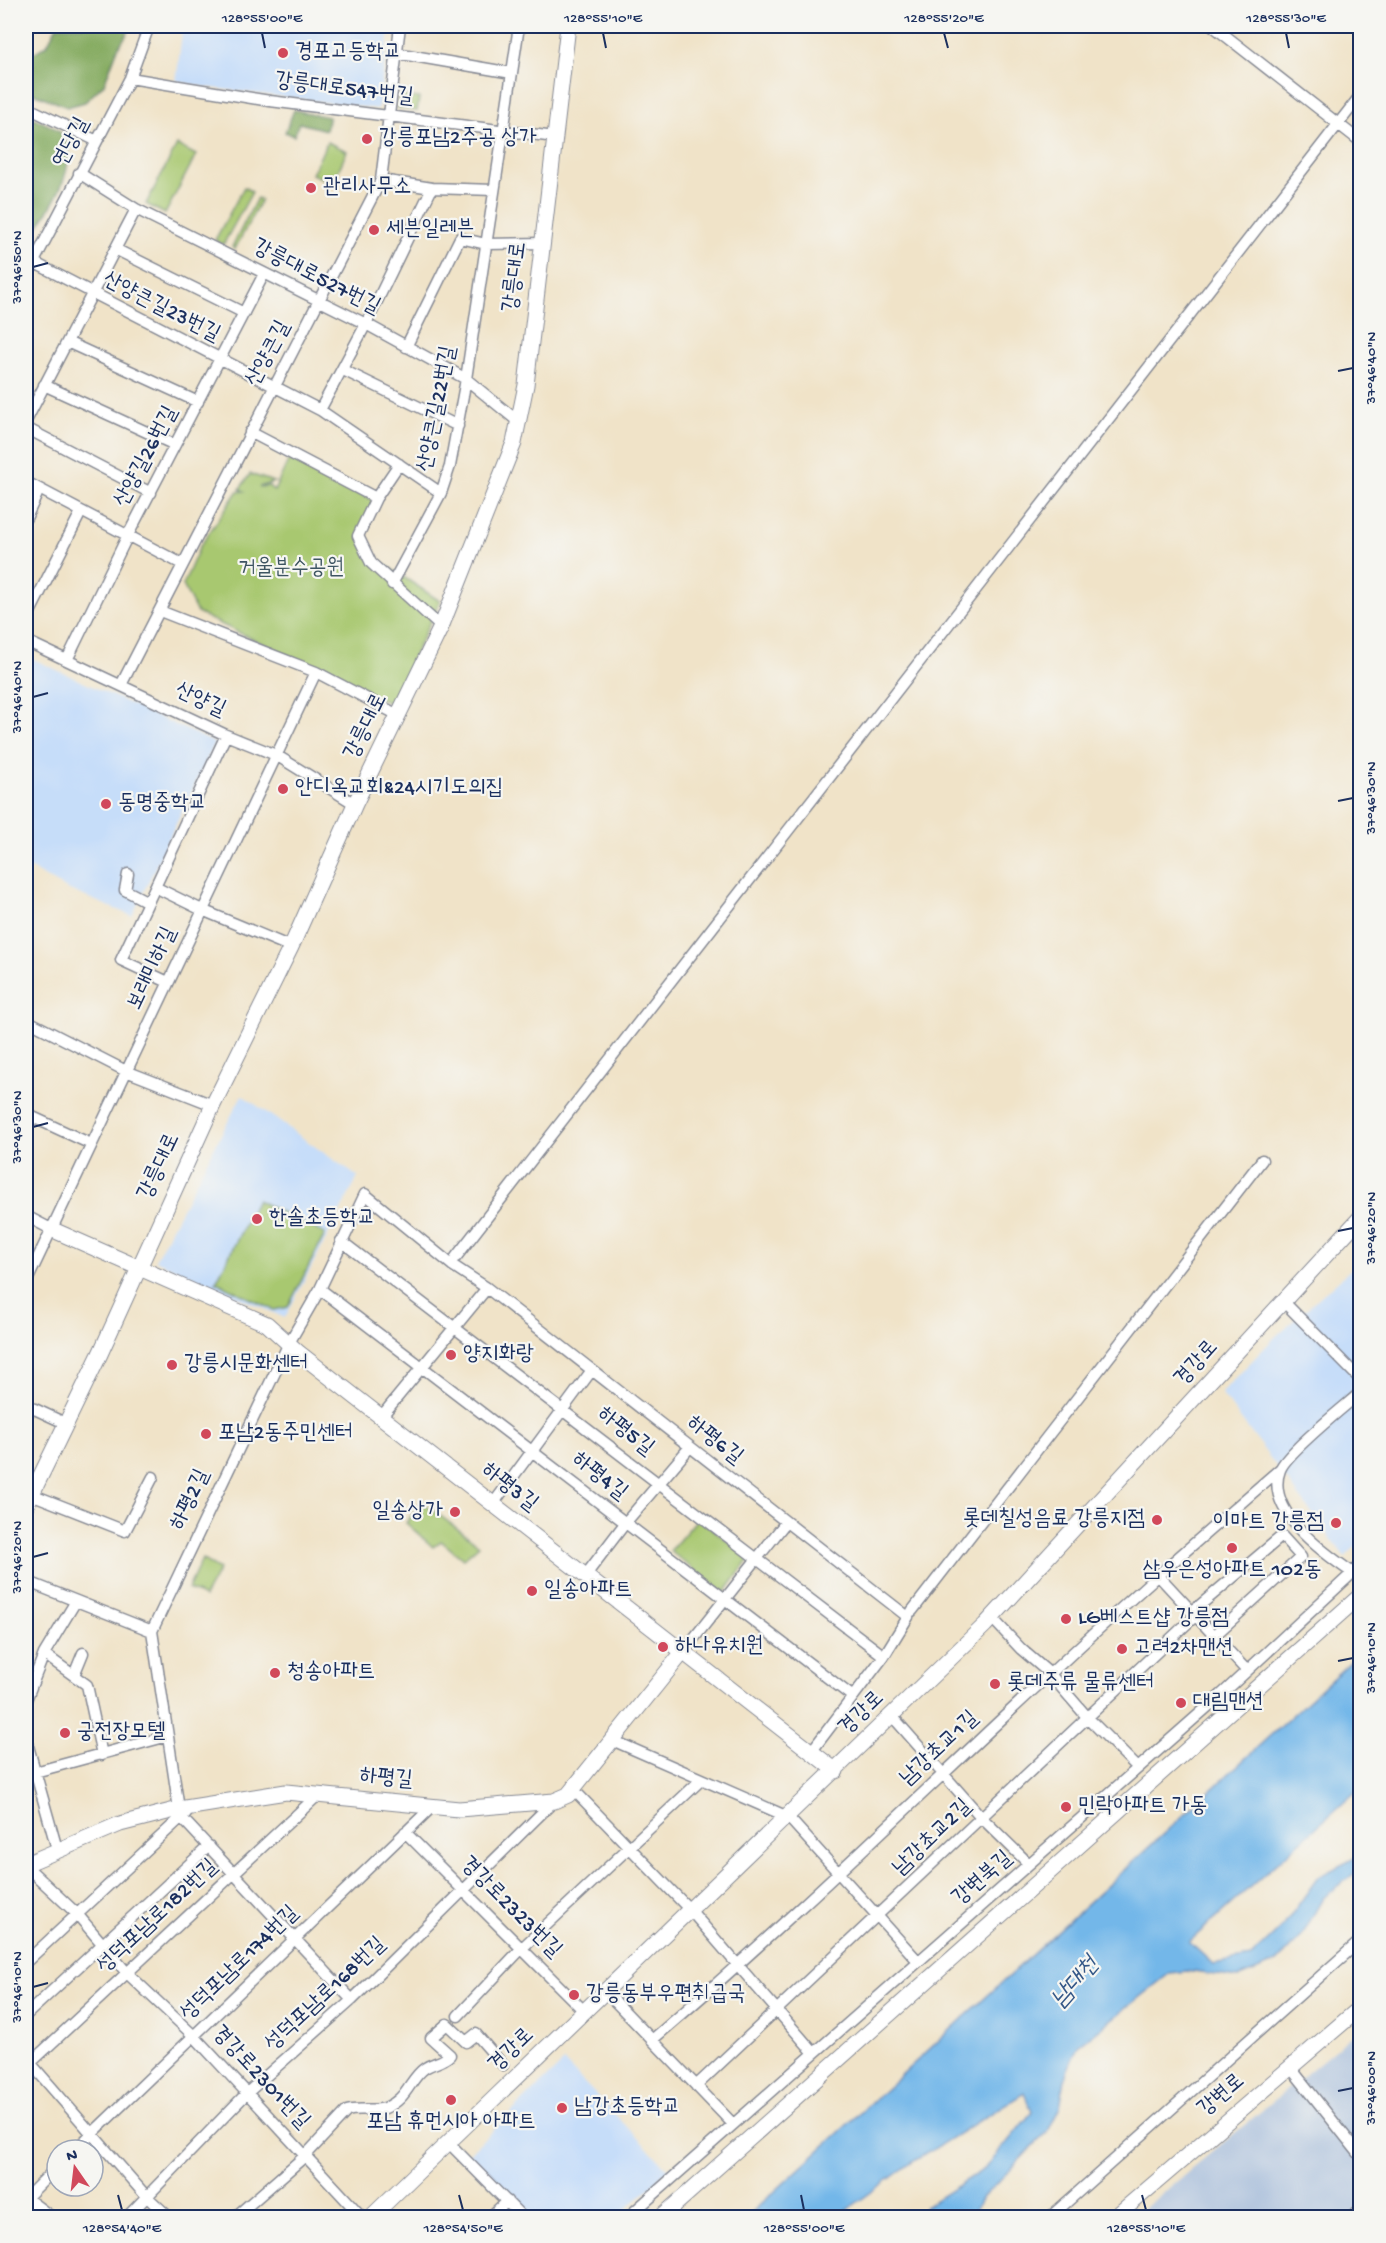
<svg xmlns="http://www.w3.org/2000/svg" width="1386" height="2243" font-family="'Gochi Hand','Poor Story',sans-serif">
<rect width="100%" height="100%" fill="#f6f6f2"/>
<filter id="ink" filterUnits="userSpaceOnUse"><feTurbulence type="fractalNoise" baseFrequency=".0167" numOctaves="2"/><feDisplacementMap in="SourceGraphic" scale="12" xChannelSelector="R" yChannelSelector="G"/><feConvolveMatrix kernelMatrix="1 2 1 2 8 2 1 2 1" color-interpolation-filters="sRGB"/></filter>
<filter id="wash" filterUnits="userSpaceOnUse"><feTurbulence type="fractalNoise" baseFrequency=".008" numOctaves="4" result="noise"/><feDisplacementMap in="SourceGraphic" scale="24" xChannelSelector="R" yChannelSelector="G"/><feGaussianBlur stdDeviation="1.35" result="paint"/><feColorMatrix in="noise" values="0 0 0 0 0 0 0 0 0 0 0 0 0 0 0 0 0 1.4 0 .05"/><feComposite in="paint" operator="in"/></filter>
<g filter="url(#wash)">
<rect width="100%" height="100%" fill="#f0e3c8"/>
<path fill="#c6ddf9" d="M183,26H390L378,109L204,87L176,81Z
M33,659L215,743L132,916L67,889L26,866V674Z
M242,1095L358,1177L285,1318L155,1260Z
M1359,1262L1360,1542L1345,1557L1221,1393L1275,1337Z
M564,2062L669,2170L617,2217H527L467,2155Z"/>
<path fill="#b4c6de" d="M1360,2029V2217H1134Z"/>
<path fill="#a8c870" stroke="#627c67" stroke-width="1.5" d="M399,96L419,98L417,111L397,108Z
M327,142L347,151L333,183L312,174Z
M177,145L196,155L165,214L146,204Z
M244,187L252,192L223,245L215,240Z
M257,198L261,200L235,249L232,247Z
M289,459L374,500L362,535L373,557L440,601L391,704L197,613L183,585L200,546L237,492L244,491L240,489L250,474L274,482L259,487L269,486L274,491Z
M257,1200L325,1234L288,1307L274,1310L216,1282Z
M422,1501V1502L479,1545L463,1559L441,1541L433,1547L406,1523Z
M698,1518L750,1558L724,1594L670,1551Z
M202,1559L219,1570L204,1597L188,1589Z"/>
<path fill="#86ac62" stroke="#506e60" stroke-width="1.5" d="M57,26H132L118,48L104,84L85,102L67,107L26,90V55L29,56L47,45Z
M294,110L329,117L326,130L299,123L294,136L285,132Z
M34,118C41,122 53,126 59,131C87,161 45,218 26,243V119Z"/>
<path fill="#73b7e9" stroke="#4773a4" stroke-width="1.5" d="M1360,1653V1788L1189,1942L1213,1964L1251,1957L1285,1924L1318,1877L1360,1855V1869L1323,1898L1301,1937L1277,1962L1238,1978L1186,1971L1170,1973L1078,2046L1066,2074L1060,2107L1048,2131L981,2199L971,2217H918L926,2206L986,2168L1032,2112L1024,2093L914,2161L837,2217H747Z"/>
</g>
<g filter="url(#ink)">
<g fill="none" stroke-linecap="round" stroke-linejoin="round">
<defs>
<path id="street" d="M1213,26L1360,141
M396,53L512,73
M130,78L270,101L555,137
M26,107L95,140
M79,173L136,209L366,324L466,379L520,423
M381,180L432,188L494,190
M115,249L244,313
M33,262L320,410L441,493
M26,277L130,78L149,26
M67,342L198,402
M406,347L460,238L486,244L543,243
M343,370L458,426
M44,385L175,445
M320,410L366,324L432,188
M26,421L136,209
M26,428L151,493
M250,432L376,498
M399,464L376,498L358,536L371,563L441,627
M26,482L182,564
M26,518L39,490
M392,584L441,493L450,466L466,379L519,26
M160,611L316,672L398,715
M26,620L81,512
M26,641L226,735L276,755L355,804
M67,660L127,537L264,274
M121,685L381,180L400,26
M128,874L125,890L148,902
M155,887L202,910L291,947
M168,982L121,960L226,735
M26,1020L126,1071L213,1105
M26,1114L91,1144
M26,1216L51,1229
M341,1241L884,1656
M456,1257L1360,96
M26,1283L316,672
M320,1289L853,1697
M1284,1302L1360,1379
M26,1405L67,1424
M381,1417L487,1288
M31,1494L125,1531L153,1477
M493,1504L592,1370
M1353,1573C1325,1554 1264,1511 1280,1470C1286,1453 1344,1407 1360,1393
M1158,1575L1280,1469
M585,1576L626,1522L690,1447
M26,1581L152,1631
M912,1611L1262,1160
M1192,1612L1282,1536L1301,1557L1214,1636
M992,1618L1021,1649L1049,1673L1088,1718L1138,1768
M683,1652L786,1522
M44,1654L87,1685L102,1755
M74,1675L83,1653
M26,1700L44,1654L76,1601
M893,1717L982,1818L1029,1864
M26,1739L57,1849
M612,1740L788,1817L918,1961
M35,1772L168,1736
M573,1789L691,1911L814,2053
M179,1809L152,1631L289,1343L320,1289L365,1194L452,1265L487,1288L908,1617L884,1656L811,1752
M181,1817L352,2000
M405,1832L585,2012
M26,1866L77,1914L127,1973L194,2036L363,2218
M26,1962L186,1813
M606,1992L733,2124
M26,2015L209,1846
M458,2016L522,1948L701,1780
M652,2040C826,1891 987,1728 1158,1575L1247,1671
M26,2058L146,2196L170,2218
M26,2067L318,1795
M1290,2067L1360,2155
M696,2086L1195,1616
M449,2143L523,2218
M75,2150L433,1806
M26,2198L57,2167
M26,2198L53,2218
M126,2218L247,2093L352,2000L554,1801
M234,2218L305,2156L347,2111C359,2107 373,2112 385,2108C408,2099 409,2079 425,2068C434,2062 442,2063 450,2055L431,2038L447,2024L466,2042L476,2034L503,2065
M489,2218L507,2201
M627,2218L1221,1695L1360,1566
M1049,2218L1360,1941
M1351,2218L1360,2209"/>
<path id="secondary" d="M51,1229L267,1324L299,1353L836,1771
M26,1506L100,1354L213,1105L291,947L355,804L441,627L514,443L526,385L568,26
M26,1864L120,1824L179,1809L286,1792L459,1809L554,1801L568,1795L683,1652
M370,2218L985,1625L1360,1218
M660,2218L1360,1596
M1114,2218L1360,2008"/>
</defs>
<use href="#street" stroke="#868993" stroke-width="13"/>
<use href="#secondary" stroke="#868993" stroke-width="17"/>
<use href="#street" stroke="#fff" stroke-width="10"/>
<use href="#secondary" stroke="#fff" stroke-width="15"/>
</g>
</g>
<path fill="none" stroke="#1b2f5e" stroke-width="2" d="M262,33L265,48M603,33L606,48M944,33L948,48M1286,33L1289,48M33,267L48,263M1338,371L1353,368M33,697L48,693M1338,801L1353,798M33,1127L48,1123M1338,1231L1353,1228M33,1557L48,1553M1338,1661L1353,1658M33,1987L48,1983M1338,2091L1353,2088M118,2195L122,2210M459,2195L463,2210M801,2195L804,2210M1142,2195L1146,2210"/>
<g fill="#d1495b" stroke="#f6f6f2" stroke-width="2">
<circle cx="283" cy="53" r="6"/>
<circle cx="367" cy="139" r="6"/>
<circle cx="311" cy="188" r="6"/>
<circle cx="374" cy="230" r="6"/>
<circle cx="283" cy="789" r="6"/>
<circle cx="106" cy="804" r="6"/>
<circle cx="257" cy="1219" r="6"/>
<circle cx="451" cy="1355" r="6"/>
<circle cx="172" cy="1365" r="6"/>
<circle cx="206" cy="1434" r="6"/>
<circle cx="455" cy="1512" r="6"/>
<circle cx="1157" cy="1520" r="6"/>
<circle cx="1336" cy="1523" r="6"/>
<circle cx="1232" cy="1548" r="6"/>
<circle cx="532" cy="1591" r="6"/>
<circle cx="1066" cy="1619" r="6"/>
<circle cx="663" cy="1647" r="6"/>
<circle cx="1122" cy="1649" r="6"/>
<circle cx="275" cy="1673" r="6"/>
<circle cx="995" cy="1684" r="6"/>
<circle cx="1181" cy="1703" r="6"/>
<circle cx="65" cy="1733" r="6"/>
<circle cx="1066" cy="1807" r="6"/>
<circle cx="574" cy="1995" r="6"/>
<circle cx="451" cy="2100" r="6"/>
<circle cx="562" cy="2108" r="6"/>
</g>
<g text-anchor="middle" dominant-baseline="central" stroke-width="4.5" stroke-linejoin="round" paint-order="stroke">
<g font-size="22" fill="#1b2f5e" stroke="#f6f6f2" text-anchor="start">
<text x="295" y="53">경포고등학교</text>
<text x="379" y="139">강릉포남2주공 상가</text>
<text x="323" y="188">관리사무소</text>
<text x="386" y="230">세븐일레븐</text>
<text x="295" y="789">안디옥교회&amp;24시기도의집</text>
<text x="118" y="804">동명중학교</text>
<text x="269" y="1219">한솔초등학교</text>
<text x="463" y="1355">양지화랑</text>
<text x="184" y="1365">강릉시문화센터</text>
<text x="218" y="1434">포남2동주민센터</text>
<text x="443" y="1512" text-anchor="end">일송상가</text>
<text x="1145" y="1520" text-anchor="end">롯데칠성음료 강릉지점</text>
<text x="1324" y="1523" text-anchor="end">이마트 강릉점</text>
<text x="1232" y="1571" text-anchor="middle">삼우은성아파트 102동</text>
<text x="544" y="1591">일송아파트</text>
<text x="1078" y="1619">LG베스트샵 강릉점</text>
<text x="675" y="1647">하나유치원</text>
<text x="1134" y="1649">고려2차맨션</text>
<text x="287" y="1673">청송아파트</text>
<text x="1007" y="1684">롯데주류 물류센터</text>
<text x="1193" y="1703">대림맨션</text>
<text x="77" y="1733">궁전장모텔</text>
<text x="1078" y="1807">민락아파트 가동</text>
<text x="586" y="1995">강릉동부우편취급국</text>
<text x="574" y="2108">남강초등학교</text>
<text x="451" y="2123" text-anchor="middle">포남 휴먼시아 아파트</text>
</g>
<g font-size="22" fill="#1b2f5e" stroke="#f6f6f2">
<text transform="translate(344 90) rotate(7)">강릉대로547번길</text>
<text transform="translate(72 143) rotate(-62)">연당길</text>
<text transform="translate(516 277) rotate(-83)">강릉대로</text>
<text transform="translate(316 278) rotate(27)">강릉대로527번길</text>
<text transform="translate(161 308) rotate(27)">산양큰길23번길</text>
<text transform="translate(269 354) rotate(-62)">산양큰길</text>
<text transform="translate(438 409) rotate(-79)">산양큰길22번길</text>
<text transform="translate(147 457) rotate(-62)">산양길26번길</text>
<text transform="translate(200 701) rotate(25)">산양길</text>
<text transform="translate(367 727) rotate(-64)">강릉대로</text>
<text transform="translate(153 969) rotate(-65)">보래미하길</text>
<text transform="translate(160 1167) rotate(-65)">강릉대로</text>
<text transform="translate(1197 1364) rotate(-48)">경강로</text>
<text transform="translate(625 1432) rotate(38)">하평5길</text>
<text transform="translate(714 1441) rotate(38)">하평6길</text>
<text transform="translate(599 1477) rotate(38)">하평4길</text>
<text transform="translate(509 1488) rotate(38)">하평3길</text>
<text transform="translate(191 1500) rotate(-65)">하평2길</text>
<text transform="translate(862 1714) rotate(-44)">경강로</text>
<text transform="translate(940 1749) rotate(-43)">남강초교1길</text>
<text transform="translate(386 1779) rotate(5)">하평길</text>
<text transform="translate(933 1838) rotate(-44)">남강초교2길</text>
<text transform="translate(983 1879) rotate(-41)">강변북길</text>
<text transform="translate(510 1908) rotate(45)">경강로2323번길</text>
<text transform="translate(158 1917) rotate(-43)">성덕포남로182번길</text>
<text transform="translate(240 1964) rotate(-44)">성덕포남로174번길</text>
<text transform="translate(326 1995) rotate(-43)">성덕포남로168번길</text>
<text transform="translate(512 2051) rotate(-44)">경강로</text>
<text transform="translate(260 2078) rotate(47)">경강로2301번길</text>
<text transform="translate(1222 2096) rotate(-40)">강변로</text>
</g>
<g font-size="22" fill="#3e5562" stroke="#f6f6f2">
<text x="291" y="569">거울분수공원</text>
</g>
<g font-size="24" font-style="italic" fill="#355888" stroke="#f6f6f2">
<text transform="translate(1076 1983) rotate(-49)">남대천</text>
</g>
</g>
<rect width="1386" height="2243" fill="none" stroke="#f6f6f2" stroke-width="66"/>
<g transform="translate(75 2168) rotate(346)"><circle r="28" fill="#f6f6f2" stroke="#9ea6b7" stroke-width="1.5"/>
<path d="M0-4.5L10 22L0 15L-10 22Z" fill="#d1495b"/>
<text y="-9" font-size="16" font-weight="bold" text-anchor="middle" fill="#1b2f5e">N</text>
</g>
<rect x="33" y="33" width="1320" height="2177" fill="none" stroke="#1b2f5e" stroke-width="2"/>
<g font-size="15" text-anchor="middle" fill="#1b2f5e">
<text x="262" y="22">128°55'00"E</text>
<text x="603" y="22">128°55'10"E</text>
<text x="944" y="22">128°55'20"E</text>
<text x="1286" y="22">128°55'30"E</text>
<text transform="translate(16 267) rotate(-90)" y="5">37°46'50"N</text>
<text transform="translate(1370 368) rotate(-90)" y="5">37°46'40"N</text>
<text transform="translate(16 697) rotate(-90)" y="5">37°46'40"N</text>
<text transform="translate(1370 798) rotate(-90)" y="5">37°46'30"N</text>
<text transform="translate(16 1127) rotate(-90)" y="5">37°46'30"N</text>
<text transform="translate(1370 1228) rotate(-90)" y="5">37°46'20"N</text>
<text transform="translate(16 1557) rotate(-90)" y="5">37°46'20"N</text>
<text transform="translate(1370 1658) rotate(-90)" y="5">37°46'10"N</text>
<text transform="translate(16 1987) rotate(-90)" y="5">37°46'10"N</text>
<text transform="translate(1370 2088) rotate(-90)" y="5">37°46'00"N</text>
<text x="122" y="2232">128°54'40"E</text>
<text x="463" y="2232">128°54'50"E</text>
<text x="804" y="2232">128°55'00"E</text>
<text x="1146" y="2232">128°55'10"E</text>
</g>
</svg>
